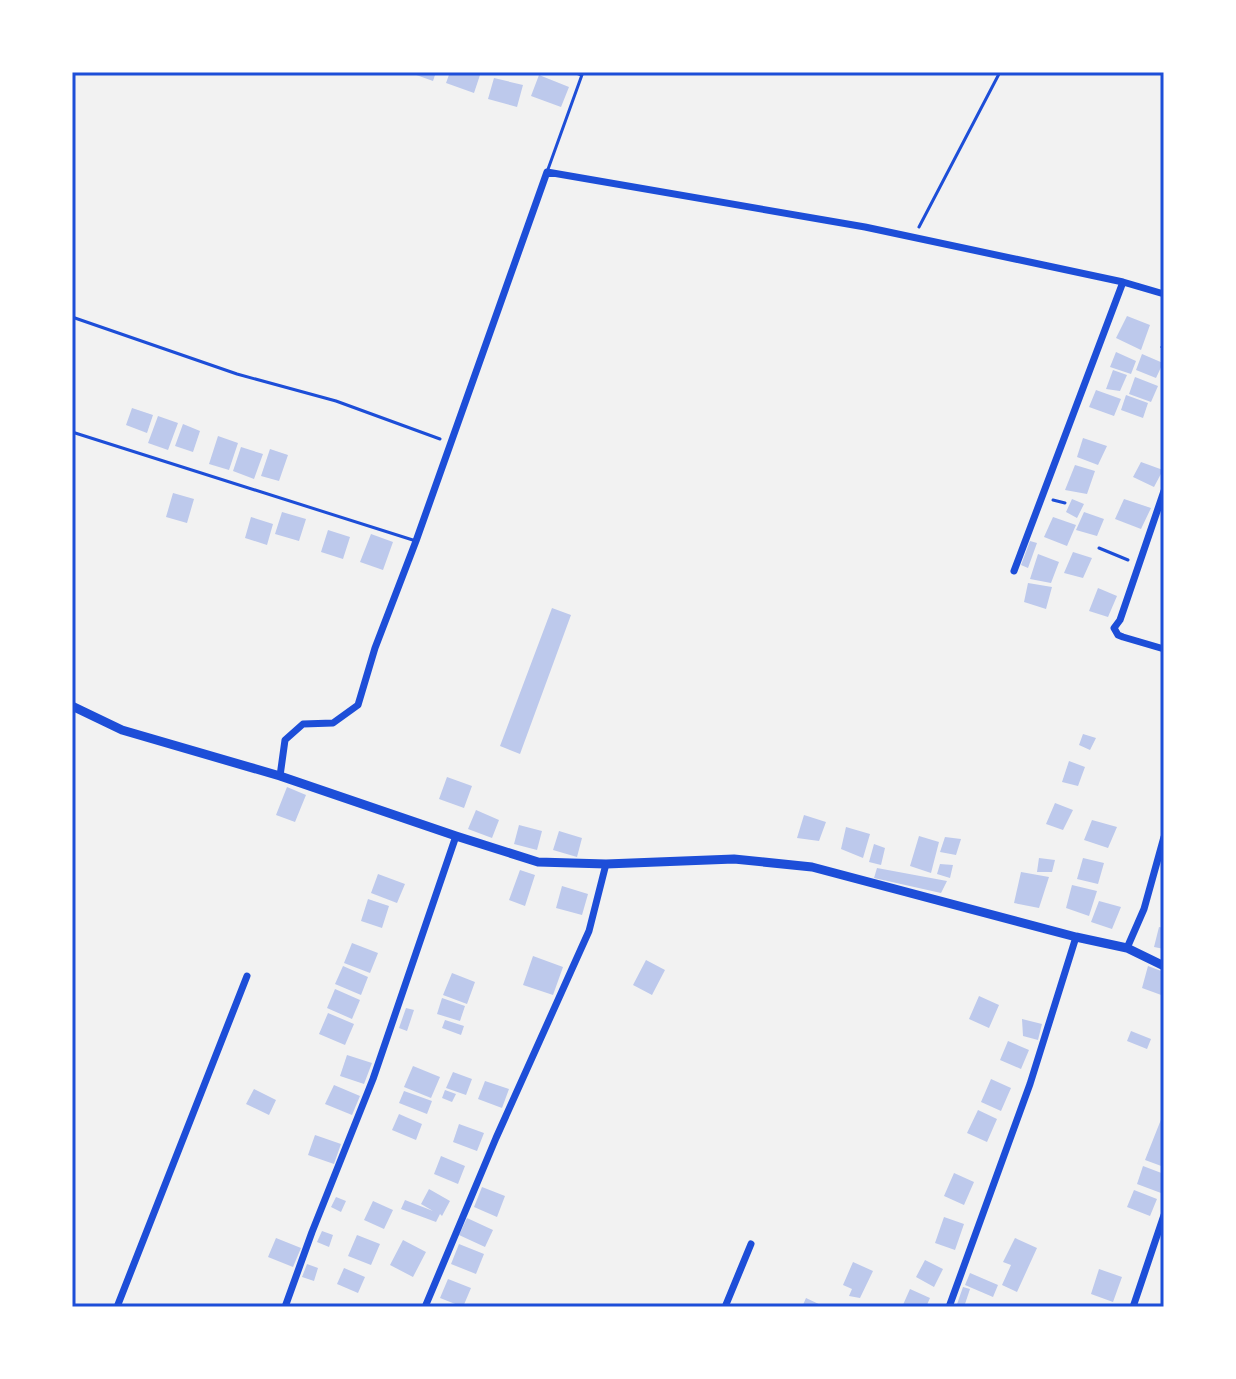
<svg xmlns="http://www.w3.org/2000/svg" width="1236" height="1379" font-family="'Roboto Condensed',sans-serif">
<rect width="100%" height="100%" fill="#f2f2f2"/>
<path fill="#bdc9ec" d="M408,72H436L433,81Z
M450,72H481L474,93L446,83Z
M539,75L569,87L561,107L531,96Z
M494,78L523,85L517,107L488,99Z
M1127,316L1150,325L1141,350L1116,338Z
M1116,352L1136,361L1131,374L1110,367Z
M1142,354L1163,363L1156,378L1136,370Z
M1113,370L1127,375L1120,391L1106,389Z
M1135,377L1158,386L1151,402L1129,394Z
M1096,390L1121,399L1114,416L1089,407Z
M1126,395L1148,403L1143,418L1121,410Z
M132,408L153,415L147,433L126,425Z
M158,416L178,423L168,450L148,443Z
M183,424L200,431L193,452L175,446Z
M218,436L238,443L229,470L209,464Z
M1083,438L1107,446L1098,465L1077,457Z
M241,447L263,454L254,479L233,471Z
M270,449L288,455L279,481L261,476Z
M1141,462L1163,470L1154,487L1133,477Z
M1075,465L1095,471L1087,494L1065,490Z
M173,493L194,499L187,523L166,517Z
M1072,499L1084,504L1077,518L1066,512Z
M1124,499L1151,508L1141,529L1115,519Z
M282,512L306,519L299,541L275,534Z
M1084,512L1104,519L1097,536L1076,530Z
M251,517L273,524L267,545L245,538Z
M1053,517L1076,525L1067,546L1044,537Z
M328,530L350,537L343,559L321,552Z
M371,534L393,542L383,570L360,562Z
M1030,541L1037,543L1028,568L1021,565Z
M1073,552L1092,558L1083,578L1064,573Z
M1038,554L1059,562L1051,583L1030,579Z
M1028,583L1052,587L1046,609L1024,602Z
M1098,588L1117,596L1108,617L1089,611Z
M552,608L571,615L520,754L500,746Z
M1083,734L1096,738L1090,750L1079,745Z
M1069,761L1085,767L1078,786L1062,782Z
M447,777L472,786L464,808L439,799Z
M287,787L306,795L295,822L276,815Z
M1055,803L1073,810L1063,830L1046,824Z
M476,810L499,820L492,838L468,829Z
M804,815L826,822L819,841L797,838Z
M1092,820L1117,827L1108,848L1084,840Z
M519,825L542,831L537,850L514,844Z
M846,827L870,834L863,858L841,849Z
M559,831L582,838L577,857L553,850Z
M919,836L939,842L931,873L910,866Z
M945,837L961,839L956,855L940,852Z
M874,844L885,848L881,865L869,862Z
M1039,858L1055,860L1052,872H1037Z
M1083,858L1104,863L1098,884L1077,879Z
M940,864L953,865L950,878L937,874Z
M877,868L947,881L941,893L874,878Z
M520,870L535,875L525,906L509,900Z
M1021,872L1049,877L1039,908L1014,903Z
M378,874L405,884L397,903L371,893Z
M1072,885L1097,891L1089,916L1066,908Z
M562,886L588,894L582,915L556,908Z
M368,899L389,906L382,928L361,921Z
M1099,901L1121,907L1112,929L1091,922Z
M1159,927L1164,928V949L1154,947Z
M352,943L378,953L370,973L344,963Z
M533,956L563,967L553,995L523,985Z
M646,960L665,970L652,995L633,985Z
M343,966L368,977L361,995L335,984Z
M1148,966L1164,972V996L1142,988Z
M452,973L475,982L467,1004L443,995Z
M335,989L360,1000L352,1019L327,1008Z
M979,996L999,1005L989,1028L969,1019Z
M442,998L465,1006L460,1021L437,1014Z
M406,1008L414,1010L407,1031L399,1028Z
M328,1013L354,1024L345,1045L319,1034Z
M1022,1019L1042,1024L1038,1040L1023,1036Z
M445,1020L464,1026L461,1035L442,1028Z
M1131,1031L1151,1039L1147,1049L1127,1041Z
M1008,1041L1029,1050L1021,1069L1000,1060Z
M347,1055L372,1063L364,1084L340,1076Z
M413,1066L440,1077L431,1098L404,1087Z
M453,1072L472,1079L466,1095L446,1088Z
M991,1079L1011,1088L1001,1111L981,1102Z
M485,1081L509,1089L502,1108L478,1099Z
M334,1085L360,1096L352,1115L325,1104Z
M254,1089L276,1100L269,1115L246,1104Z
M445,1090L456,1094L452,1102L442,1098Z
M404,1091L432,1101L427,1114L399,1103Z
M978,1110L997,1119L987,1142L967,1133Z
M399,1114L422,1124L416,1140L392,1130Z
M1162,1117L1164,1118V1167L1145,1160Z
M459,1124L484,1133L477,1151L453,1142Z
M315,1135L341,1144L334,1164L308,1155Z
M441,1156L465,1166L458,1184L434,1174Z
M1143,1166L1164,1174V1185L1161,1193L1137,1184Z
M954,1173L974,1182L964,1205L944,1196Z
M482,1187L505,1196L497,1217L474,1207Z
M429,1189L450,1201L442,1216L440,1214L436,1222L401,1209L405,1200L433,1211L421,1204Z
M1134,1190L1157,1199L1150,1216L1127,1207Z
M336,1197L346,1201L341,1212L331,1207Z
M373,1201L393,1210L384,1229L364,1220Z
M944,1217L964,1224L955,1250L935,1243Z
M467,1218L493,1230L485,1247L459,1235Z
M322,1231L333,1235L329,1247L317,1242Z
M357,1235L380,1244L371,1265L348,1256Z
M276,1238L301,1248L293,1267L268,1257Z
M1015,1238L1037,1248L1017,1292L1002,1285L1011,1265L1003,1262Z
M403,1240L426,1252L413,1277L390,1265Z
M459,1244L484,1254L476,1274L451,1264Z
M925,1260L943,1269L934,1287L916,1277Z
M853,1262L873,1271L860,1298L849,1296L852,1289L843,1285Z
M307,1264L318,1268L314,1281L302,1277Z
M344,1268L365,1277L358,1293L337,1284Z
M1099,1269L1122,1277L1113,1302L1091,1294Z
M970,1273L998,1285L993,1297L965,1285Z
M448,1279L471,1288L463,1307L440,1298Z
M963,1287L970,1289L964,1307H956Z
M910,1289L930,1298L926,1307H902Z
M806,1298L825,1307H802Z"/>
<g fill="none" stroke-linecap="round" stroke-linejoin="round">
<path stroke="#1d4ed8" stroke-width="3" d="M919,227L1000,72
M72,317L237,374L336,401L440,439
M1162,347L1164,348
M1053,500L1065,503
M1099,548L1128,560"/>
<path stroke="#1d4ed8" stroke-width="3" d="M573,72L582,75
M547,172L583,72
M72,432L416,541"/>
<path stroke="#1d4ed8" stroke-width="7" d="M1164,491L1120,620L1114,628L1118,635L1123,637L1164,649
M1014,571L1123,282
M280,776L285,740L303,724L333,723L358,705L375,648L416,541L547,172L865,227L1123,282L1164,294
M1127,948L1144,909L1164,837
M117,1307L247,976
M285,1307L312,1232L373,1079L456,836
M425,1307L496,1138L589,931L606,864
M725,1307L751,1244
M949,1307L1030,1084L1076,937
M1133,1307L1164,1215"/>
<path stroke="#1d4ed8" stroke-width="9" d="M72,706L122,730L280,776L456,836L538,862L606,864L734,859L812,867L1076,937L1127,948L1164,966"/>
</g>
<rect width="1236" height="1379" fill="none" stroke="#ffffff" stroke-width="148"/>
<rect x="74" y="74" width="1088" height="1231" fill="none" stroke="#1d4ed8" stroke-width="3"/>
</svg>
